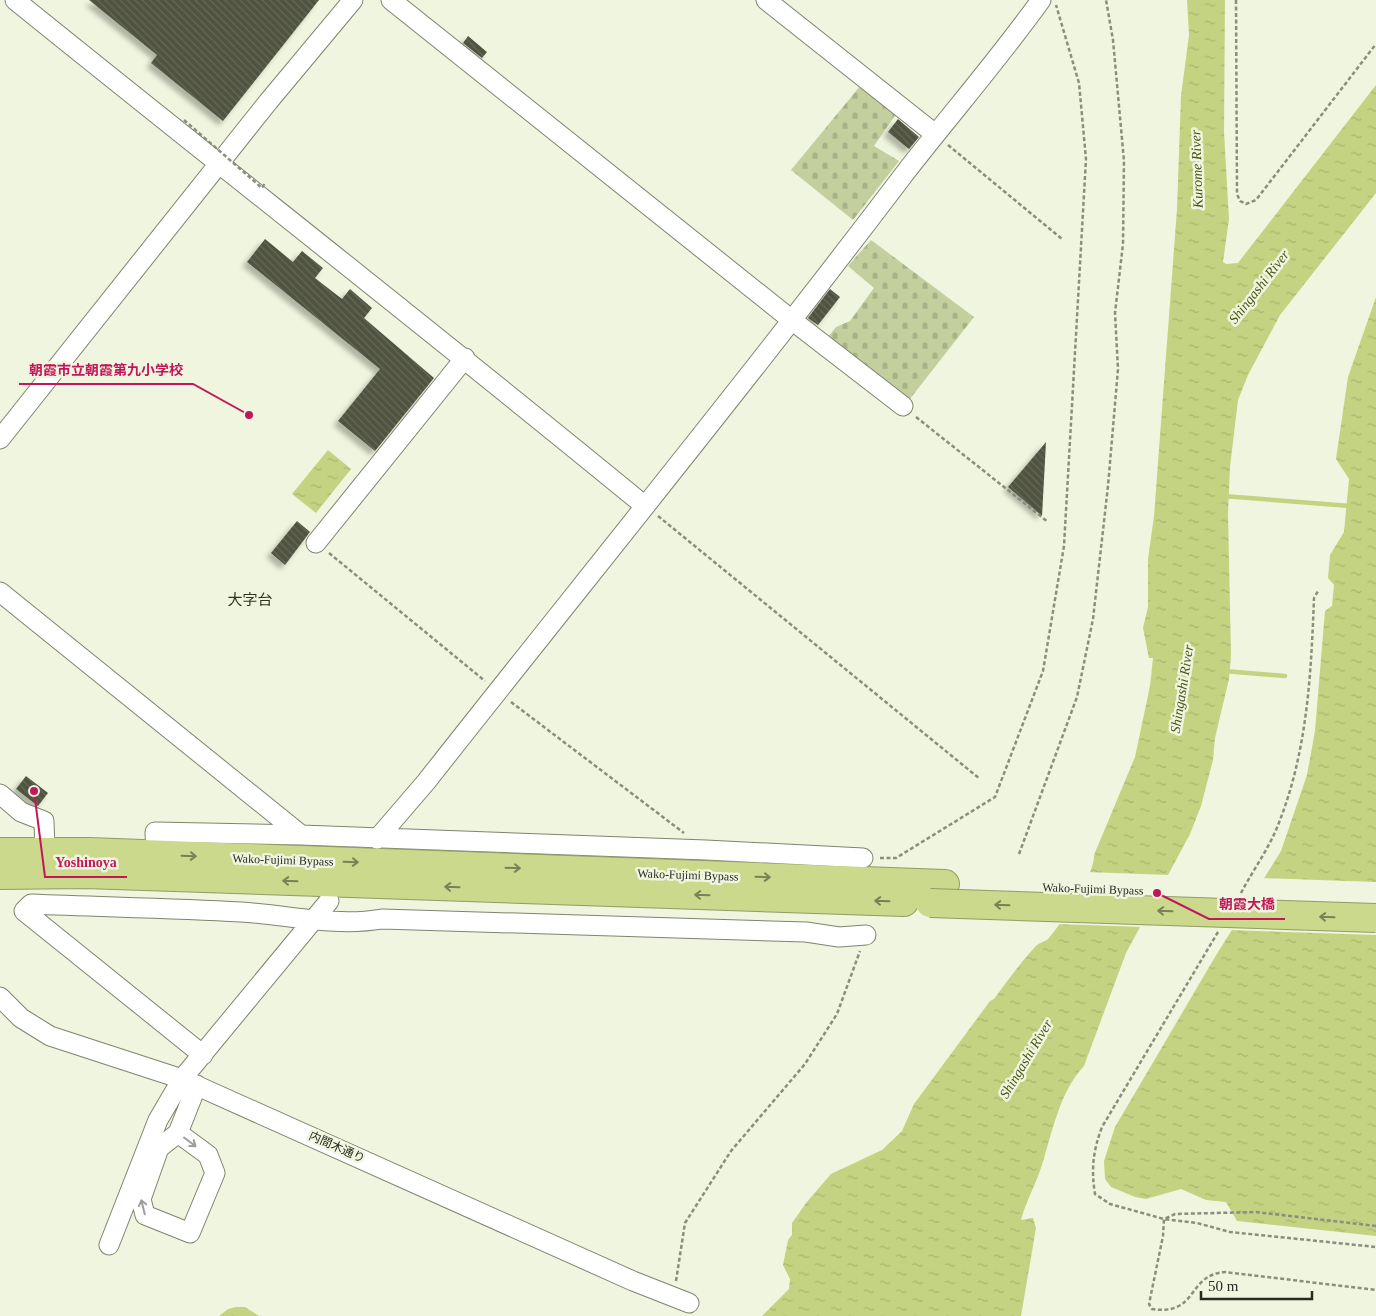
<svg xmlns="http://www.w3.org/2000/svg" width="1376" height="1316" font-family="'Times New Roman','Noto Sans JP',serif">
<defs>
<pattern id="cemetery-stones" width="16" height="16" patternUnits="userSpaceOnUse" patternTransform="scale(1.25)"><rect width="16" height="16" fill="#c4cf9e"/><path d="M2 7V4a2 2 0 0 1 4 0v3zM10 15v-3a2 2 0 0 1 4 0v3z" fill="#a8b288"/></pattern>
<pattern id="water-ripples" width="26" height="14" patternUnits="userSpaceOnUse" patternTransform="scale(1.25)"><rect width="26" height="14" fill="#c3d381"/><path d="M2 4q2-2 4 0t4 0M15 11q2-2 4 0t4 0" fill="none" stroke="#a8b56f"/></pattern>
<pattern id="building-back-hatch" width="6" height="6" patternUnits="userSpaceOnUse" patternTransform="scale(1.25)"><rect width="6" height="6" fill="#4f5340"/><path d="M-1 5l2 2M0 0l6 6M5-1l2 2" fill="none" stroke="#656959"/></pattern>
<filter id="shadow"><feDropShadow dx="-4.5" dy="4.5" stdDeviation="2.5" flood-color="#0004"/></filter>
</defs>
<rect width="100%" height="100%" fill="#eff5de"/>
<path fill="url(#cemetery-stones)" d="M861,85L896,114L874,146L899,161L853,220L791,170Z
M871,240L974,317L906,404L828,337L836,327L850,321L874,288L848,266Z"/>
<path fill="url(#water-ripples)" d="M1187,0H1225L1224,132L1229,219L1223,262L1226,264L1238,263L1376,85V193L1280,315L1248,375L1238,400L1230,467L1228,514L1231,655L1229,679L1215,738L1213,760L1201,806L1190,834L1126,953L1084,1066C1060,1091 1052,1133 1042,1165C1036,1184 1026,1201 1021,1220L1033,1218L1036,1228L1021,1316H762L789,1289L790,1279L783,1265L788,1240L792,1235V1223L806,1203L831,1174L882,1150L902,1131L914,1104L990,1001L994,999C1007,982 1020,963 1035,947C1038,943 1044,942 1048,939C1061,924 1095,875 1094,855L1135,757L1150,686L1153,658H1149L1143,628L1148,607V559L1154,516L1177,209L1181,96L1189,35Z
M1376,297V1236L1237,1221L1226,1202L1206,1200L1181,1189L1146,1199L1135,1197L1111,1187L1105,1179L1104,1161L1115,1127L1215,957L1281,851L1307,775L1315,731L1325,611L1332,606L1334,585L1328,578L1330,555L1344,532L1349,479L1336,459L1348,377Z
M328,450L351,469L316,513L292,494Z
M236,1307H245L259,1316H219L228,1309Z"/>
<path fill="#eff5de" d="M1087,872L1170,875L1142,927L1056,924L1060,921Z
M1261,878L1376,882V935L1229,930Z"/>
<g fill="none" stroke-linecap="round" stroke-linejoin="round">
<path stroke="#c3d381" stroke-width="4.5" d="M1223,496L1350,506
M1224,671L1285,676"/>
</g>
<path fill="url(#building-back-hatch)" filter="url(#shadow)" d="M89,0H319L223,121L151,63L157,55Z
M468,36L487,52L482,58L463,43Z
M898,119L919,137L909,149L888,132Z
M265,239L293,262L302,251L323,268L315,278L342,299L350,289L372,308L364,318L434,378L375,451L338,421L380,369L247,262Z
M830,289L840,297L818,325L808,318Z
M1046,442L1042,516L1008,487Z
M297,521L310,532L285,565L271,553Z
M26,776L48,793L38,806L16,789Z"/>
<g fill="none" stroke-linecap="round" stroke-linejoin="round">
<defs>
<path id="minor" d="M15,0C224,169 437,335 645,506
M391,0L793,321L903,406
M766,0L935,134
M0,439L268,102L353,0
M316,543L465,358
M0,592L301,835L706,850L863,858
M0,794L21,812L44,821L45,851
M377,839L426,782C586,579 749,379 905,173C950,115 998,60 1041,0
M156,855L155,832L301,835
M0,997L21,1018L50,1036L182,1079L633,1281L689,1303
M203,1055L24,911L31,904C101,907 171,908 241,912C289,915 335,927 382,919L806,932L839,937L866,935
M178,1133L159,1148L141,1199L145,1215L190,1233L215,1173L208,1155L178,1133L197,1085
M109,1245L158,1120L182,1079L329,901"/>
<path id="highway" d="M0,852H89L945,884
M0,875L85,874L904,902"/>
</defs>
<use href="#minor" stroke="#7f846f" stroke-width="21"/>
<use href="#highway" stroke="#919c66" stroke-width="30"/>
<path stroke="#8a8e7f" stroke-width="2.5" stroke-dasharray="4 2.5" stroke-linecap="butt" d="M1236,0L1237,194L1240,201L1246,204L1256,200L1376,44
M948,145L1062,239
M916,417L1048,522
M658,516L980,779
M329,553L485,681
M511,702L684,833
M1019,854L1077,697L1093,619L1108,486L1118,369L1115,313L1123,244L1124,161L1113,40L1106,0
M880,858H896L995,797L1043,671L1064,546L1086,159L1079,83L1056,5
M1241,893C1252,872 1267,851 1276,830C1307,756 1311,677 1314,598L1318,591
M1218,932L1102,1127C1093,1151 1091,1169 1095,1194L1110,1204L1164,1219L1197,1223L1230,1232L1376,1247
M1376,1226L1256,1212L1175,1214L1164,1219L1163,1236L1149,1304L1152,1309C1199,1316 1186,1275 1225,1272L1376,1290
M676,1281L685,1223L731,1151L805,1064L837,1014L860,951"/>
<use href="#minor" stroke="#fff" stroke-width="19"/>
<use href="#highway" stroke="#cad98b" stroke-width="28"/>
<defs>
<path id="highway-bridge" d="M930,903L1376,918"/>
</defs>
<use href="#highway-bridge" stroke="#919c66" stroke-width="30" stroke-linecap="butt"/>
<path stroke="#8a8e7f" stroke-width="2.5" stroke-dasharray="4 2.5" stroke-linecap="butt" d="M184,120L262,188L265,183"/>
<use href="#highway-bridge" stroke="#cad98b" stroke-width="28"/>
</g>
<defs><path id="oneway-shaft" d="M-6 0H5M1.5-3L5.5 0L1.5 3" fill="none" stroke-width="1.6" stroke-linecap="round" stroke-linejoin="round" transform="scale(1.25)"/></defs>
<g stroke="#798256">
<use href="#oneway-shaft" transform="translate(189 856) rotate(2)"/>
<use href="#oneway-shaft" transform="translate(351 862) rotate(2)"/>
<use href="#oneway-shaft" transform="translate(513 868) rotate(2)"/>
<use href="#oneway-shaft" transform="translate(763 877) rotate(2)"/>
<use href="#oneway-shaft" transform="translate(290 881) rotate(-178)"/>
<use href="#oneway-shaft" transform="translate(452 887) rotate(-178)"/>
<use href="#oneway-shaft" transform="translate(702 895) rotate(-178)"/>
<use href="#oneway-shaft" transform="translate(882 901) rotate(-178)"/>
<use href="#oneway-shaft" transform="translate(1002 905) rotate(-178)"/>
<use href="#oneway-shaft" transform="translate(1165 911) rotate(-178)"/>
<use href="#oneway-shaft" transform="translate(1327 917) rotate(-178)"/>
</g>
<g stroke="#9e9f9c">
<use href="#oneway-shaft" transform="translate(190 1142) rotate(37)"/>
<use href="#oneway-shaft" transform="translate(143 1207) rotate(-104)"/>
</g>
<g text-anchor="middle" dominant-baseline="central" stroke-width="5" stroke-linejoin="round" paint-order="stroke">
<g font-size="12" fill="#282a22" stroke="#eff5de">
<text transform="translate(283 860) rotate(2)">Wako-Fujimi Bypass</text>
<text transform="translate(688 875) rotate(2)">Wako-Fujimi Bypass</text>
<text transform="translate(1093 889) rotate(2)">Wako-Fujimi Bypass</text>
<text transform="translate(337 1147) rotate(24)">内間木通り</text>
</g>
<g font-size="14" font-style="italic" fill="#4a5318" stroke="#eff5de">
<text transform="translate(1197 169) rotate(-92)">Kurome River</text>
<text transform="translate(1259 287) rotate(-52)">Shingashi River</text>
<text transform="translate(1182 689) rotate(-81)">Shingashi River</text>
<text transform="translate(1026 1059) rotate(-59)">Shingashi River</text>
</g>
<g font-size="15" fill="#2f3320" stroke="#eff5de">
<text x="250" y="600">大字台</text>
</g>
</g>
<path fill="none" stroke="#c2185b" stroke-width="2" d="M249 415L193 384H19M34 791L45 877H127M1157 893L1209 919H1285"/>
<g fill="#c2185b" stroke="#eff5de" stroke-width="2">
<circle cx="249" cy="415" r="5"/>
<circle cx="34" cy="791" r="5"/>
<circle cx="1157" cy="893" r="5"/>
</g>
<g font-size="14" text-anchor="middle" font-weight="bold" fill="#c2185b" stroke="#eff5de" stroke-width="5" stroke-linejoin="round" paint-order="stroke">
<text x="106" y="375">朝霞市立朝霞第九小学校</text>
<text x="86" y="867">Yoshinoya</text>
<text x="1247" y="909">朝霞大橋</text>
</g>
<path d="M1201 1291v8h111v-8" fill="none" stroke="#282a22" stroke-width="2.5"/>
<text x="1208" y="1291" font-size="15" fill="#282a22" stroke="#eff5de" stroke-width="4" paint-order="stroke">50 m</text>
</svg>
